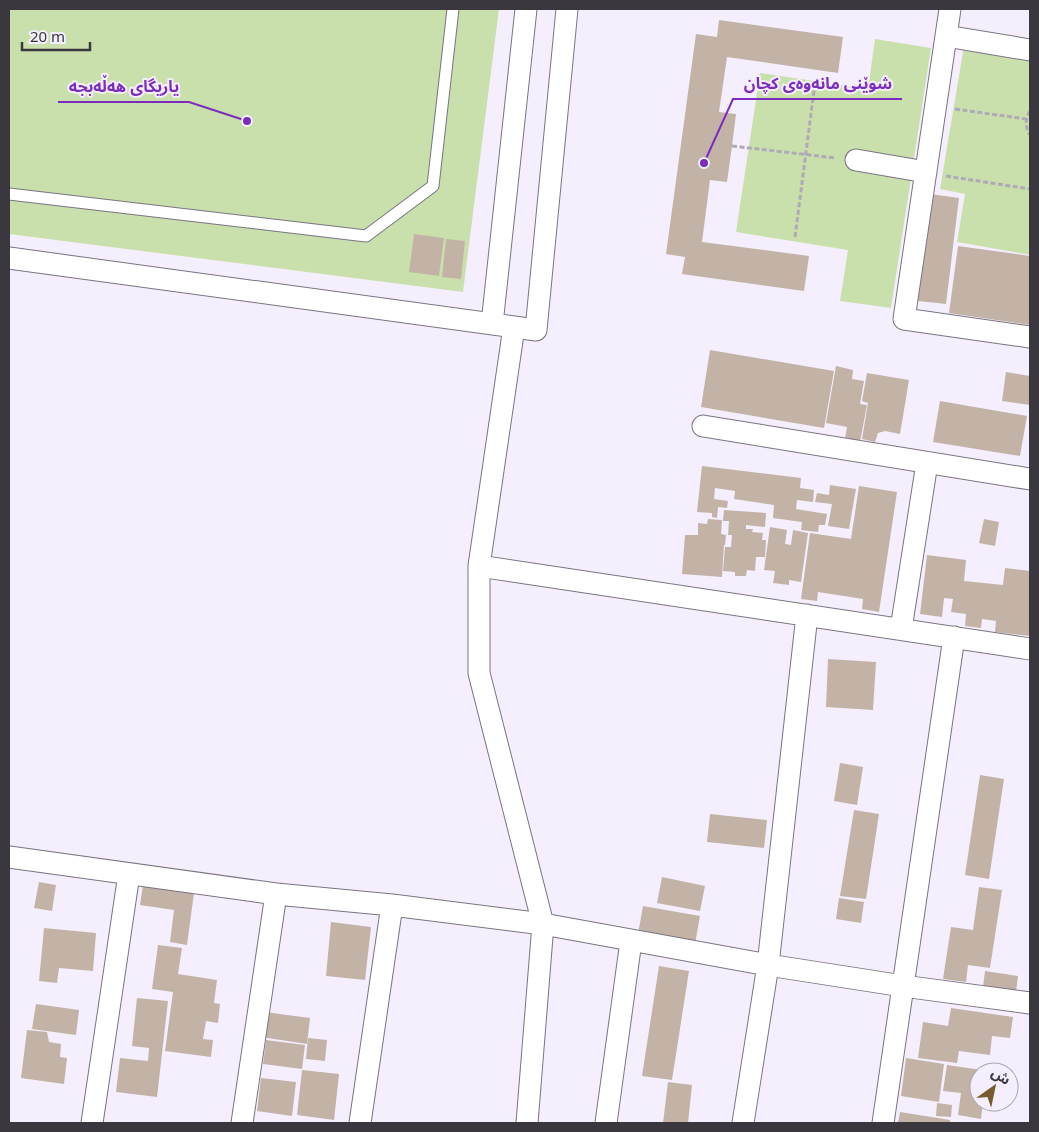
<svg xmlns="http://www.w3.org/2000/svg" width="1039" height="1132" font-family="'Noto Sans','Noto Sans Arabic',sans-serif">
<rect width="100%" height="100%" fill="#f5effd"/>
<path fill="#cae0ac" d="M9,9H499L463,292L9,234Z
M875,39L931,48L891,308L840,301L848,250L736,232L760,73L868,89Z
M964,46L1030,58V255L957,242L965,194L940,189Z"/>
<path fill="#c3b3a7" d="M719,20L843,37L838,73L727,57L719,112L736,114L732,146L727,182L710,180L702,242L809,256L804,291L682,274L685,257L666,254L696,34L717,37Z
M930,194L959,198L946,304L918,301Z
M414,234L444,238L439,276L409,272Z
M446,239L465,241L461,279L442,277Z
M958,246L1030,256V325L949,313Z
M710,350L834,371L824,428L701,407Z
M836,366L853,370L852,379L864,381L860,404L867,405L860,442L845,439L847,427L826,423Z
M1006,372L1030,376V405L1002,401Z
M867,373L909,380L900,434L885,431L878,433L875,442L862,439L868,403L862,401Z
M940,401L1027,416L1020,456L933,442Z
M702,466L801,478L800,488L814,490L813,502L797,500L796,509L827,514L825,525H819L818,532L801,530L802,522L773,518L774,505L734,499L735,491L715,488L714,499L728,501L727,508L718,507L717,518L712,517V513L697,512Z
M830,485L856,489L849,529L828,526L832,504L815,502L817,493L829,495Z
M859,486L897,492L879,612L862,609L863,599L818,592L817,601L801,599L810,533L851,539Z
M724,510L766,513L765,527L746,525V529H753L752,532L763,533L762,540H766L765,557H756L755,571L747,570L746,576H735V572L723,571L725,547H731L732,535H728L729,521H723Z
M708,519L722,520L721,534L726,535L725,545H724L722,577L682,574L685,535H698V523L707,524Z
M984,519L999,522L995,546L979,543Z
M770,527L787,530L785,544L791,545L793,530L808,533L801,582L789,580V585L773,583L775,571L764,570Z
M927,555L966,560L964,581L1003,585L1005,568L1030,571V636L995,632L996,621L982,619L981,628L965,626L966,614L951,612L953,599L944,598L942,617L920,614Z
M828,659L876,662L873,710L826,707Z
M840,763L863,767L857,805L834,801Z
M980,775L1004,779L989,879L965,875Z
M854,810L879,814L866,899L840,896Z
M710,814L767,820L764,848L707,842Z
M662,877L705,886L700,911L657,903Z
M39,882L56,885L52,911L34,908Z
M143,885L194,893L187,945L170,942L174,910L140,905Z
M979,887L1002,890L990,968L968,965L966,982L943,979L951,927L973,930Z
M839,898L864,902L861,923L836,919Z
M643,906L700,916L695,944L638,934Z
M331,922L371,927L365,980L326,976Z
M44,928L96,933L93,971L59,968L57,983L39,981Z
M158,945L182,948L178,974L217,980L214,1003L220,1004L218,1023L206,1021L203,1039L213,1040L211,1057L165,1051L173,992L152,989Z
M659,966L689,971L672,1080L642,1076Z
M985,971L1018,976L1016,992L983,987Z
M137,998L168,1001L157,1097L116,1092L120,1058L148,1061L149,1048L132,1046Z
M36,1004L79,1010L76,1035L32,1029Z
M951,1008L1013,1017L1010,1038L992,1036L990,1055L959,1051L957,1063L918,1058L923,1022L948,1026Z
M265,1012L310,1018L307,1044L261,1037Z
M27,1030L47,1032L49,1042L61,1044L60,1057L67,1058L64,1084L21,1078Z
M308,1038L327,1040L325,1061L306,1059Z
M266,1040L305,1045L302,1069L263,1064Z
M906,1058L944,1064L939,1102L901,1096Z
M947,1065L989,1071L979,1072V1102H983L981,1119L958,1115L961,1093L943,1091Z
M302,1070L339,1074L334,1120L297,1115Z
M261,1078L296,1082L292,1116L257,1111Z
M668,1082L692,1085L688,1123H663Z
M937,1103L952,1105L951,1117L936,1116Z
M900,1112L950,1120V1123H898Z"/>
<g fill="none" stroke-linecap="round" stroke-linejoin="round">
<defs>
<path id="lane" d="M9,194L366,236L433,186L453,9"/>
<path id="street" d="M950,9L904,319L1030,337
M946,36L1030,50
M856,160L926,172
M9,258L536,330L567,9
M492,324L526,9
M514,327L479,566V673L543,924L527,1123
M703,426L1030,479
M479,566L1030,649
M901,629L927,463
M9,857L276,894L392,905L543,924L768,965L903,986L1030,1003
M92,1123L129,874
M242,1123L276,894
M360,1123L392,905
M606,1123L631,941
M743,1123L768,965L807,615
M883,1123L954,637"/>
</defs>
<use href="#lane" stroke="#7a7382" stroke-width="13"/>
<use href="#street" stroke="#7a7382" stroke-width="23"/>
<path stroke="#afaab5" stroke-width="3" stroke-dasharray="5 2.5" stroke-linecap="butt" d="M955,109L1026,119
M1030,111C1025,119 1025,127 1030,135
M732,146L836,158
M946,176L1030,189
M795,237L815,83"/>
<use href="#lane" stroke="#fff" stroke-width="11"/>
<use href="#street" stroke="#fff" stroke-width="21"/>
</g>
<path fill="none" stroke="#7b2cbf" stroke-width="2" d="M704 163L733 99H902M247 121L189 102H58"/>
<g fill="#7b2cbf" stroke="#f5effd" stroke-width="2">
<circle cx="704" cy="163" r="5"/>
<circle cx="247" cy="121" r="5"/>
</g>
<g font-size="16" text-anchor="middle" font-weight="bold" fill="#7b2cbf" stroke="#f5effd" stroke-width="4" stroke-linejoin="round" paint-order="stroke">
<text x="818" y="89">شوێنی مانەوەی کچان</text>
<text x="124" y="92">یاریگای هەڵەبجە</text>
</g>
<rect width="1039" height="1132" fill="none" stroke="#3a373e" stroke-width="20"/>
<g transform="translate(994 1087) rotate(33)"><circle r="24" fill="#f5effd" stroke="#aaa5b1"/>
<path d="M0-4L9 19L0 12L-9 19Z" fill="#755b2d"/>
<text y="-8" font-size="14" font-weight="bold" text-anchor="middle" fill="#3a373e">ش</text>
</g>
<path d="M22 42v8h68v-8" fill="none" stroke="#3a373e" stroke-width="2.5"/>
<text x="30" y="42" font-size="15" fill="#3a373e" stroke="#f5effd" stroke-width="4" paint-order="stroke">20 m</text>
</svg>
